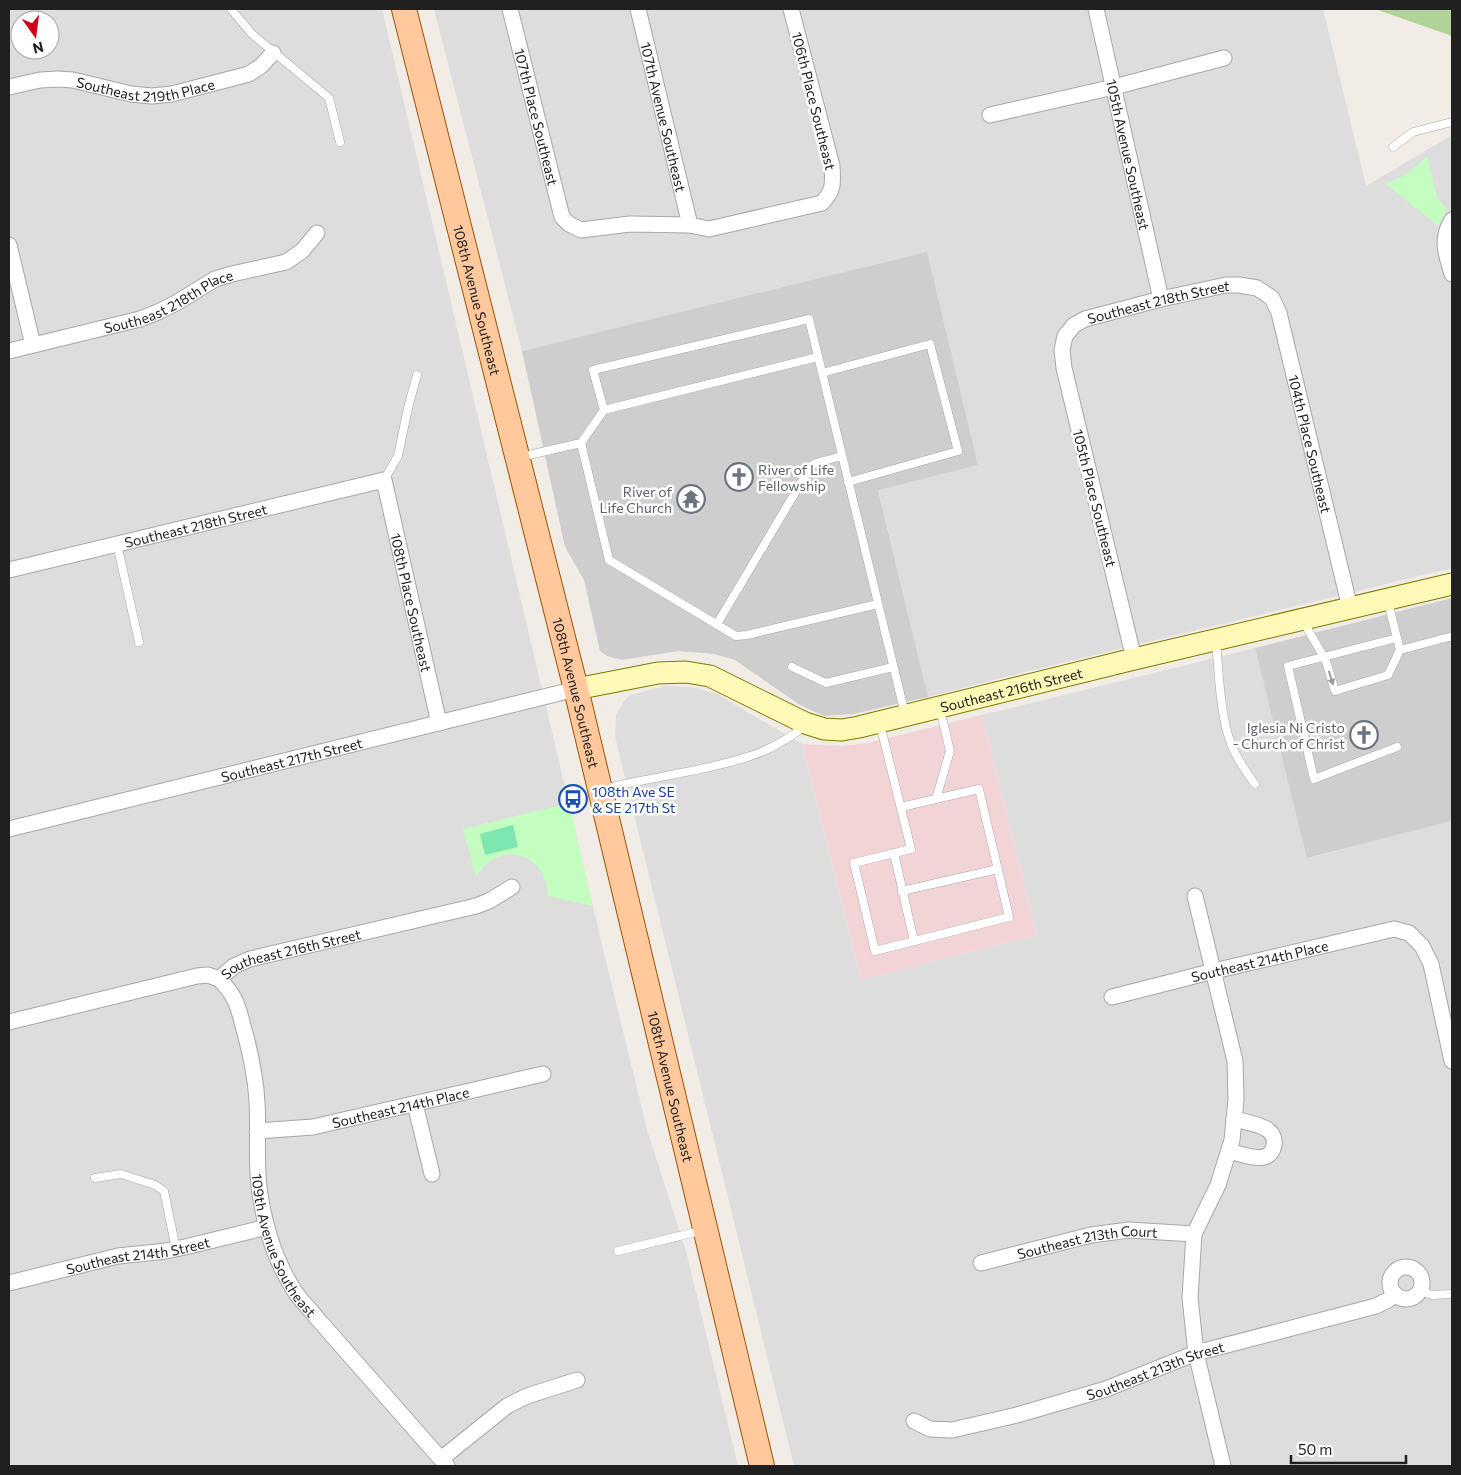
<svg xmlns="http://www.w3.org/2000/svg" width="1461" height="1475" font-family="Commissioner,sans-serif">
<rect width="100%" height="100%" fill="#f1ece5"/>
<path fill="#dedddd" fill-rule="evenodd" d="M9,9H382L607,966L648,1133L686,1251L738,1466H9ZM20,20H50V50H20Z
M434,9H1323L1366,186L1452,135V568L1029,671L928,697L878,489L978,465L927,253L522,351Z
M1255,648L1308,858L1452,821V1466H794L615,737L616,715L625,700L631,695L665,686L691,687L717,694L802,744L861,980L1037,935L982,715Z"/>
<path fill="#f3d4d6" d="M982,715L1037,935L861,980L802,744L843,746L868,743Z"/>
<path fill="#cecece" d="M927,252L978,465L878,490L928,697L853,714L824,716L800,705L735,660L714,654L679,651L621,660L607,656L600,651L584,580L565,547L522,351Z
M1452,598V821L1307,858L1255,648Z"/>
<path fill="#b0d397" d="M1375,9H1452V36Z"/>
<path fill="#c3fec0" d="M1427,156L1437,198L1447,209L1438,226L1385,183C1403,179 1414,169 1427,156Z
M569,803L593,906L548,896C547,852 498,838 476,877L463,829Z"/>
<path fill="#7ee6b1" d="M513,825L518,847L485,855L480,834Z"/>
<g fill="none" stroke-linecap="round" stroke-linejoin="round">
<defs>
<path id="lane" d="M231,9L252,34L329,98L340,142
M1393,147L1413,132L1452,122
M822,373L930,344L958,451L848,482
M604,410L593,370L809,319L905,714
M581,443L609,560L736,636L747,635L878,604
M520,457L581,443L604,410L818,357
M384,480L398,456L408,408L417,375
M117,544L139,642
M1303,621L1326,661L1335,691L1388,675L1400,650L1388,602
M717,624L811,466L816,463L842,456
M1216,642C1219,673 1220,715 1231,744C1237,759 1246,772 1255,784
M1400,650L1449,637
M792,667L826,683L893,667
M880,724L911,849L854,863L875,951L1009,917L979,789L901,807
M1397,747L1314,779L1288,666L1397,638
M602,789C628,783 655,778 681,773C725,764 771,756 805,725
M936,799L950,751L940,709
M894,853L914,941
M902,891L998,869
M95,1178L121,1174L155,1185L164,1191L176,1249
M618,1251L704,1230
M1421,1291L1432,1295L1452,1294"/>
<g id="street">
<path id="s1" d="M510,9L562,217L569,224L581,230L630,224L690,225L709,229L822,203C834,190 833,184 832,166L791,9"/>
<path id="s2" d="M638,9L690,225"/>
<path id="s3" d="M1096,9L1161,299"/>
<path id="s4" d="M9,87L40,80L58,79L73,80L131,94L152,96L172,94L249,74L261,66L273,53"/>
<path d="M990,115L1114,87L1224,58"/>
<path d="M1452,220C1440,239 1446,254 1452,274"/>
<path d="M9,245L33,345"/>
<path id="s5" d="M9,351L140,319L158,312L176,303L215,279L232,274L286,262L302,251L317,233"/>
<path id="s6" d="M9,570L384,480L439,723"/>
<path id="s7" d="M1134,659L1064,368L1062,350L1065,336L1074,325L1085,319L1161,299L1226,285H1239L1257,288L1272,298L1279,313L1350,608"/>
<path id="s8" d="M9,829L576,689"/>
<path d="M1195,896L1235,1061L1236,1100L1232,1140L1218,1185L1194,1234L1190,1298L1196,1353L1223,1466"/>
<path id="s9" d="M219,979C238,998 238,1008 245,1033C251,1056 256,1079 257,1103C259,1133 255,1164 260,1194C265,1228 276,1262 294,1290C300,1300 309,1308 316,1317L447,1466"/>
<path id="s10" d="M1112,997L1214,971L1394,929L1409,933L1422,946L1431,964L1452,1061"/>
<path id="s11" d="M9,1022L197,976L208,975L219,979L234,966L250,959L476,906L489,901L512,887"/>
<path d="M415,1104L432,1174"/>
<path id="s12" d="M257,1131L313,1127L543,1074"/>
<path d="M1229,1151C1242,1154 1270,1167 1274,1145C1275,1140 1273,1134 1268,1130C1260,1124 1245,1122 1234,1119"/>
<path id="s13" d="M981,1263L1091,1235L1129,1230L1194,1234"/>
<circle cx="1406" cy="1283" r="16"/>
<path id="s14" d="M9,1283L118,1256L166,1251L185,1247L267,1227"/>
<path id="s15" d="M914,1421L930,1429L952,1430L1017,1415L1106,1389L1196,1353L1376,1306L1388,1300L1395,1294"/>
<path d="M441,1459L507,1406L527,1396L577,1380"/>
</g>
<g id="secondary">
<path id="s16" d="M576,689L658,673L686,672L710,676L805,723L824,729L842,730L859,727L1134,659L1452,584"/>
</g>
<g id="primary">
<path id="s17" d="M404,9L576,689L762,1466"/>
</g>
</defs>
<use href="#lane" stroke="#a7a7a7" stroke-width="9"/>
<use href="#street" stroke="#a7a7a7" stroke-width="17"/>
<use href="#secondary" stroke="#7e7b00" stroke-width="23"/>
<use href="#primary" stroke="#9c5400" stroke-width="26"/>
<use href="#lane" stroke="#fff" stroke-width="8"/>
<use href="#street" stroke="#fff" stroke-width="15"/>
<use href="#secondary" stroke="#fef9b6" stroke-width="21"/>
<use href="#primary" stroke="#ffc89d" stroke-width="24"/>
</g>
<defs><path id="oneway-solid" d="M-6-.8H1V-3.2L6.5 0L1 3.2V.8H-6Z" transform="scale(1.25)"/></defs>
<use fill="#9b9b9b" href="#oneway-solid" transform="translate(1331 678) rotate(73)"/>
<defs>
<symbol id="church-ring" viewBox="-11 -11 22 22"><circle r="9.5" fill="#fff" stroke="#6b7280" stroke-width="1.5"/><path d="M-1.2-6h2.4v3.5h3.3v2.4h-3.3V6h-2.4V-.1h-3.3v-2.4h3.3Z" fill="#6b7280"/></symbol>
<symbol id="temple-ring" viewBox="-11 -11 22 22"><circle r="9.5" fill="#fff" stroke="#6b7280" stroke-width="1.5"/><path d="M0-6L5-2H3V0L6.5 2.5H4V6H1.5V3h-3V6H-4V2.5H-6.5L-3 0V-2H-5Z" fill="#6b7280"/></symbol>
<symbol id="bus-ring" viewBox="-11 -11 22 22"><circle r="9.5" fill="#fff" stroke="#1a4fb4" stroke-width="1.5"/><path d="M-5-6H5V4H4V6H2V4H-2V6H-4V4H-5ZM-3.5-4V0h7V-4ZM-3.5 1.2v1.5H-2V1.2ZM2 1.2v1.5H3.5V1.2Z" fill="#1a4fb4"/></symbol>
</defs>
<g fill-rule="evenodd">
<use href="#church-ring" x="723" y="461" width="32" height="32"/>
<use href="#temple-ring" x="675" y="483" width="32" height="32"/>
<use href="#church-ring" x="1348" y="719" width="32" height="32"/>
<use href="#bus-ring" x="557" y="783" width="32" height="32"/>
</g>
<g text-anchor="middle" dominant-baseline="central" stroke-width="5" stroke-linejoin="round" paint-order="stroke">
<g font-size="14" fill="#202020" stroke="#fff">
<text stroke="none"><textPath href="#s4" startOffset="139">Southeast 219th Place</textPath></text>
<text transform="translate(814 101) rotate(76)">106th Place Southeast</text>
<text stroke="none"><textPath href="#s1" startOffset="111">107th Place Southeast</textPath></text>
<text stroke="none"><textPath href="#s2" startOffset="111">107th Avenue Southeast</textPath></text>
<text stroke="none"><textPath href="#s3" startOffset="149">105th Avenue Southeast</textPath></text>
<text stroke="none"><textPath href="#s17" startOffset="300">108th Avenue Southeast</textPath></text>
<text stroke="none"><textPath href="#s5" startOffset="168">Southeast 218th Place</textPath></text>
<text stroke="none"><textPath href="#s7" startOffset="434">Southeast 218th Street</textPath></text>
<text stroke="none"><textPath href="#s7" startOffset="704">104th Place Southeast</textPath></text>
<text transform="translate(1095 498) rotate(76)">105th Place Southeast</text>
<text stroke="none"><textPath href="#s6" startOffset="192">Southeast 218th Street</textPath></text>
<text stroke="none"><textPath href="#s6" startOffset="511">108th Place Southeast</textPath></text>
<text stroke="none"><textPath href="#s16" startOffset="454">Southeast 216th Street</textPath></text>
<text stroke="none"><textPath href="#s17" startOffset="705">108th Avenue Southeast</textPath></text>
<text stroke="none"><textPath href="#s8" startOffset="291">Southeast 217th Street</textPath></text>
<text stroke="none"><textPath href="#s11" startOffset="294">Southeast 216th Street</textPath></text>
<text stroke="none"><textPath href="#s10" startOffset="152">Southeast 214th Place</textPath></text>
<text stroke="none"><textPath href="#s17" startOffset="1110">108th Avenue Southeast</textPath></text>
<text stroke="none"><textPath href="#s12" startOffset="146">Southeast 214th Place</textPath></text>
<text stroke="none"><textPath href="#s9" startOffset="280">109th Avenue Southeast</textPath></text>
<text stroke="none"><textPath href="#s13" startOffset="109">Southeast 213th Court</textPath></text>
<text stroke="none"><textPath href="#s14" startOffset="132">Southeast 214th Street</textPath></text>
<text stroke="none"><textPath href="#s15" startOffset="252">Southeast 213th Street</textPath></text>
</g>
<g font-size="14" fill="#5b616d" stroke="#fff" text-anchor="end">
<text x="758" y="469" text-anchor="start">River of Life<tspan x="758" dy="16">Fellowship</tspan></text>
<text x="672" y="491">River of<tspan x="672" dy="16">Life Church</tspan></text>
<text x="1345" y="727">Iglesia Ni Cristo<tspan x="1345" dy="16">- Church of Christ</tspan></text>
</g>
<g font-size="14" fill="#164399" stroke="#fff" text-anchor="start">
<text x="592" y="791">108th Ave SE<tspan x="592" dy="16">&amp; SE 217th St</tspan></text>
</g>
</g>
<rect width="1461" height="1475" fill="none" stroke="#202020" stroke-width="20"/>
<g transform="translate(35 35) rotate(166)"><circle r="24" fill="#ffffff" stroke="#a6a6a6"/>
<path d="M0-4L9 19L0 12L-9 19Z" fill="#d0001a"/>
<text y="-8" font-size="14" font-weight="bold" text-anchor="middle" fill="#202020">N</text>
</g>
<path d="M1291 1455v8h115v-8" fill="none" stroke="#202020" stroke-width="2.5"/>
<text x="1298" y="1455" font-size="15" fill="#202020" stroke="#ffffff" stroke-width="4" paint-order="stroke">50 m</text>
</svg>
